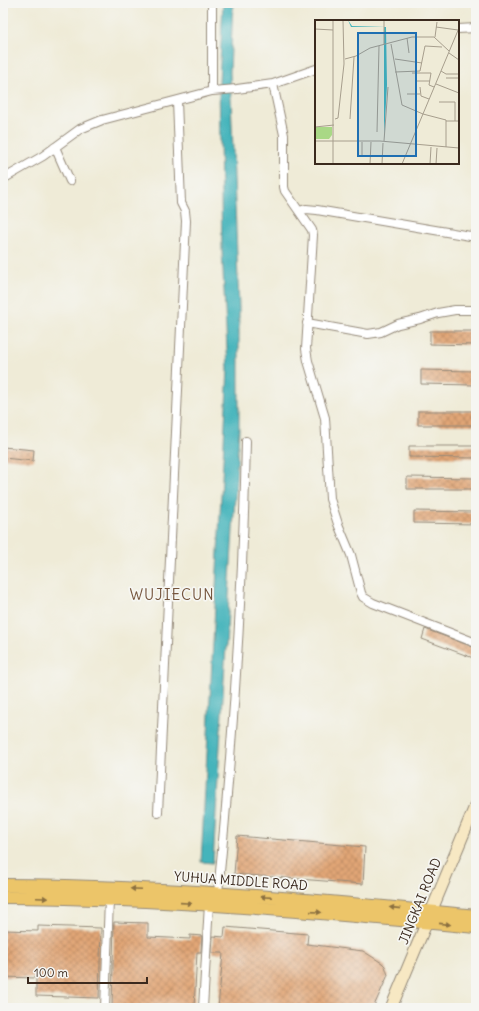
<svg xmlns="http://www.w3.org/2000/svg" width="479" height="1011" font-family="Delius,sans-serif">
<defs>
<pattern id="building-cross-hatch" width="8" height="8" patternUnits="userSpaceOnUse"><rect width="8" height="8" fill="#e1a676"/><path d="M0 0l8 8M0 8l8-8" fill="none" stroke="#b88760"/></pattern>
</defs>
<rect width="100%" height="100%" fill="#f6f6f2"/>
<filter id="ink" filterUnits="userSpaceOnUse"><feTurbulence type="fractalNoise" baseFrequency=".025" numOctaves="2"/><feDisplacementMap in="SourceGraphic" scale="8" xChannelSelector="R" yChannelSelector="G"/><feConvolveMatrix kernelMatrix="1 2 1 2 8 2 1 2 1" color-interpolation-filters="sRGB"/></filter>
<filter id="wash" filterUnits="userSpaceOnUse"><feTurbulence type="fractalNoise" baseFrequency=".012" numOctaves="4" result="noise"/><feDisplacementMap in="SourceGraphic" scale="16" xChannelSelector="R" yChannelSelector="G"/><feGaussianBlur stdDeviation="0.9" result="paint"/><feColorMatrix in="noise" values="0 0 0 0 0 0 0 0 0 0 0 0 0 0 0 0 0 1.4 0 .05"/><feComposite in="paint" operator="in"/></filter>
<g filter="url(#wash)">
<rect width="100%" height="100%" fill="#efebd7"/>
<path fill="#44b4bb" stroke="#406f6c" d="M223,3H233L230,72L239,307V430L213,863L201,862L228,369L222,251L219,82Z"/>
<g id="blocks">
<path fill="url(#building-cross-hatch)" d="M430,331H476V345L430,344Z
M421,370L476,371V385L421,384Z
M418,411H476V425H418Z
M409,446H476V458L409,457Z
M3,447L34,450L33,461L3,458Z
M407,477L476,478V489H407Z
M414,511L476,512V524L414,523Z
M425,629L476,648V659L422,639Z
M237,836L365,847L363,884L234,874Z
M114,922L148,923V937L190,939V935L202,936L201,952H197L194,1008H142V1007L112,1006Z
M38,926L101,928L99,998L36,996V978L3,977V930L38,931Z
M225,927L308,934L307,944L363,951L382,963L385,966L388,975L373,1008H218L223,953H212L213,936L224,937Z"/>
</g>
</g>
<g filter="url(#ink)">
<use href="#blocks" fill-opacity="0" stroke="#958a7a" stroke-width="1"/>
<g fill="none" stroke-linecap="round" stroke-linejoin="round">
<defs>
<path id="street" d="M458,29L476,28
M273,84L284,135V187L285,191L312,230L313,235L306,349L308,361L325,418L330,499L338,524L351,555L361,593L363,597L373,603L476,643
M212,91V3
M55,147L70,181
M3,179L43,156L80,129L102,120L212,91L237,89L273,84L316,69
M299,211L306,209L317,210L476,237
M307,323L368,334L381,332L398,324L420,319L438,313L455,310H476
M158,813L186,221L185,211L181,203L177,101
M218,893C233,743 243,592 246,441
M105,1008L109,900
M203,1008L209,904"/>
<path id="secondary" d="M391,1008L476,804"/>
<path id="primary" d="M3,885C161,886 319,900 476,916
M3,897C161,898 319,912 476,927"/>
</defs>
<use href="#street" stroke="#958a7a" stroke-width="10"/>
<use href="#secondary" stroke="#958a7a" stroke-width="13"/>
<use href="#primary" stroke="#958a7a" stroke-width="14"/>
<use href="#street" stroke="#fff" stroke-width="8"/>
<use href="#secondary" stroke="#f7e8c3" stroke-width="11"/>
<use href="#primary" stroke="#ecc569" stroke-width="12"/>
</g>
<defs><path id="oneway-solid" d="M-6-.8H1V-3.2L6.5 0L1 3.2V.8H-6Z"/></defs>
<g fill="#8b7040">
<use href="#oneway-solid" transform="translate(136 889) rotate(-178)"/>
<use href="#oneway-solid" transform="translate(266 897) rotate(-176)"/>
<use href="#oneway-solid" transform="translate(42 898) rotate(2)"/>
<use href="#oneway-solid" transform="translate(186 903) rotate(4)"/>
<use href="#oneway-solid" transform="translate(395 908) rotate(-174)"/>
<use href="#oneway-solid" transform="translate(316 912) rotate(4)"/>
<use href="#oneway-solid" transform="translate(445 924) rotate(6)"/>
</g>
</g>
<g text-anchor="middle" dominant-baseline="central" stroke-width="3.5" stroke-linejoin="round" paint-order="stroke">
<g font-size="13" fill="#3b2a1e" stroke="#f6f6f2">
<text transform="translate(241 881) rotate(4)">YUHUA MIDDLE ROAD</text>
<text transform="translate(420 901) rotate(-68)">JINGKAI ROAD</text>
</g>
<g font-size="15" letter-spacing="1" fill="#75553d" stroke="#f6f6f2">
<text x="172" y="594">WUJIECUN</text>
</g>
</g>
<g transform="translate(315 20)">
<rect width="144" height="144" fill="#efebd7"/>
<path d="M0,107H17V115L14,119H0Z" fill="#a9d886"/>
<path d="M33,0L37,6L71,7L72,65L69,118V7H36Z" fill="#44b4bb"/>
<path fill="none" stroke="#a79e8d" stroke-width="1" d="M121,7L143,10M0,9L18,10M120,17L122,2M92,18L94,33M69,24V0M76,24L87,85L108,94M134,33L144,40M30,39L41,36L55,28L97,17H119L134,31M80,39L107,43M126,51L131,54H144M80,52L105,51L110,26L127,27M97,53H116L114,65L119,67M131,58H144M102,61H115M121,64L144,73M105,67L106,76L114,79M92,74H105M124,82H140V101M108,94L131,100V127M20,99L23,98L29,44L28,0M35,99L39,37M131,101H144M0,107L19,105M62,112L64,26M0,121H65L144,128M69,121L73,67M47,135V122M18,144V0M55,144L56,122M67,144L68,123M87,144L144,8M115,144L116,127M121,144L122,128"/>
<path fill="#1f6fb2" fill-opacity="0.15" stroke="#1f6fb2" stroke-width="2" d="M43,13H101V136H43Z"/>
<rect width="144" height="144" fill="none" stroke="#3b2a1e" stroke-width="2"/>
</g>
<rect width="479" height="1011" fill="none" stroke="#f6f6f2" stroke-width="16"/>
<path d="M28 977v6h119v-6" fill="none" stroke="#3b2a1e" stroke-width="2"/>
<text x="34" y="977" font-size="12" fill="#3b2a1e" stroke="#f6f6f2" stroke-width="3" paint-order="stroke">100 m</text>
</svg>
